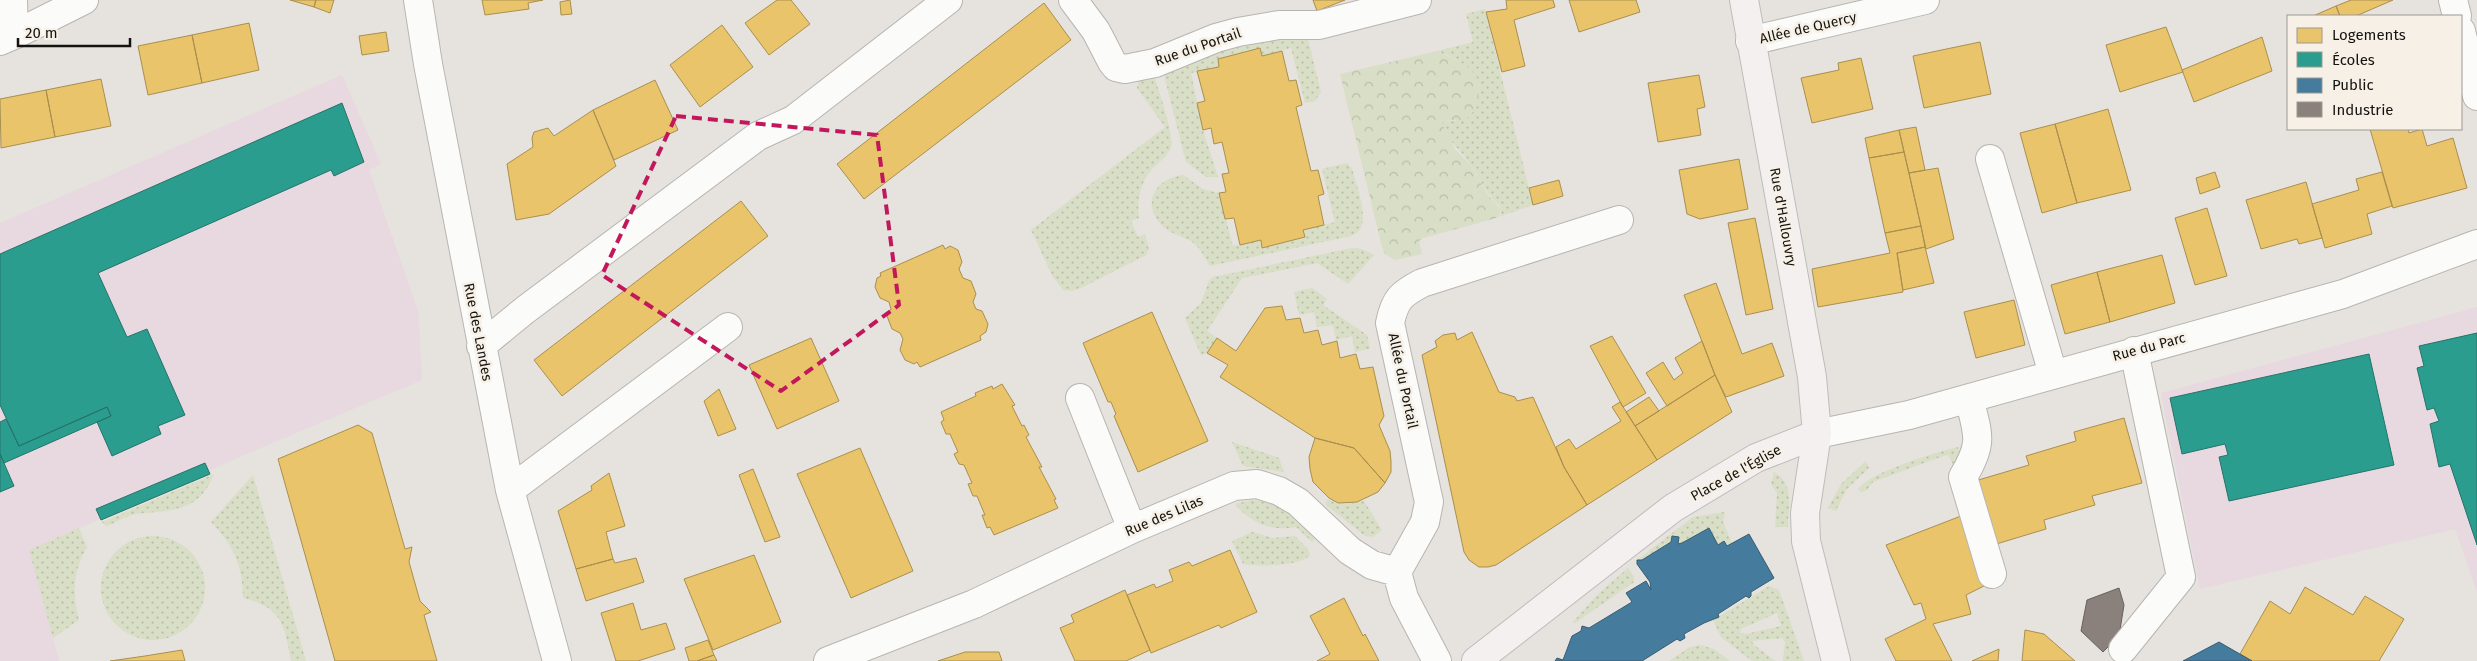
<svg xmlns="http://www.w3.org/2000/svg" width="2477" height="661" font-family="'Fira Sans',sans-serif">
<defs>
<pattern id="grass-dots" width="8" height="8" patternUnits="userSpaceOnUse" patternTransform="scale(1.25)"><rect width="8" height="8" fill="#d9dec6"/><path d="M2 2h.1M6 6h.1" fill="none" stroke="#b9bea9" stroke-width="1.8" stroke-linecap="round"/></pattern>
<pattern id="forest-crowns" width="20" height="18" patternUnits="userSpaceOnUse" patternTransform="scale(1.25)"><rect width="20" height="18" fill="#d9dec6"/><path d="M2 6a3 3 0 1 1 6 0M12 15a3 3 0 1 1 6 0" fill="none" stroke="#b9bea9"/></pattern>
</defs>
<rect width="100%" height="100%" fill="#e6e2de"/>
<path fill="#e7d9df" d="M342,75L381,164L369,170L418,311L422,380L251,452L30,550L59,661H0V223Z
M2477,307V592L2455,529L2200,589L2161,393Z"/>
<path fill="url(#grass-dots)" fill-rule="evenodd" d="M1485,9L1533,205L1498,217L1501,214L1500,207C1487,194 1481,181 1471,165C1462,151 1447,141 1442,124L1444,120L1456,121L1477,99L1480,90C1470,68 1459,55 1433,52L1473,42L1466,14Z
M1291,37L1308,39L1321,92L1315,101L1305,103L1291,48L1262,56L1259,48L1218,59L1219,67L1191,73L1203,130L1218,177H1206L1186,162L1163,71L1237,43Z
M1154,75C1158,89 1174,134 1171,147C1168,156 1160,161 1154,167C1140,181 1137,199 1139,218L1131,221L1138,237L1145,234L1149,249L1146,255L1083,287L1072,291L1063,290L1053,277L1031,230L1165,127L1137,88L1139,80Z
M1347,163L1352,168C1356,187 1375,228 1351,236L1210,266C1204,257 1200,247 1191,241C1180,235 1166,233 1158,221C1142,198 1159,178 1183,175L1203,189L1219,193L1233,246L1261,240L1263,248L1305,237L1303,230L1335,222L1322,169Z
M1352,248L1362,249L1374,255L1348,284L1317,263L1242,278L1207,331L1217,338L1207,353L1201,355L1185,318L1201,303L1209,281L1213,277Z
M1312,288L1327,299L1323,305L1367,335L1370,349L1355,352L1352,336L1336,340L1333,325L1317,327L1314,312L1299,315L1294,292Z
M1232,442L1279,458L1284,472L1243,466Z
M1958,447L1960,453L1954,466L1948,455L1943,456L1873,482L1867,490L1861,492L1858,489C1872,471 1935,453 1958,447Z
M1866,461L1869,468L1847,489L1836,511L1828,508L1841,484Z
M1774,472C1795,483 1788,507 1788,527H1775L1777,493L1771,484Z
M214,474C199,513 171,510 136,514C125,516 116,523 106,526L102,522Z
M253,475L306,661H291C284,624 283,608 243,598C243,566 233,544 211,522Z
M1328,499L1338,504L1364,501L1382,530L1373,537L1365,536L1325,504Z
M1251,500C1282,502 1294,517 1316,536L1312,542L1296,527C1272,532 1251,523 1235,504Z
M1725,512L1723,522L1732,543L1727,546L1724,541L1718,545L1709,528L1682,543L1678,544V537L1673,536L1671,542L1642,560H1637L1693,517Z
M79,528L87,547C73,571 72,593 79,620L53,638L29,550Z
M1252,532L1273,538L1295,536L1308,549L1310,555C1303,566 1255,567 1243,564L1232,541Z
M101 588a52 52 0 1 1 104 0a52 52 0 1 1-104 0Z
M1628,568L1634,577V582L1575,623L1573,622L1598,594Z
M1769,586L1779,590L1804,661H1783L1785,642L1782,638L1752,641L1753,644L1775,661H1752L1721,637L1713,620ZM1777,613L1781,626L1746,634L1740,633L1741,629Z
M1700,645L1714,649L1730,661H1669L1690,647Z"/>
<path fill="url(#forest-crowns)" d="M1433,52C1450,54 1482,69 1480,91C1479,94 1477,98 1476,102C1475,109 1472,117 1464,120C1457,122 1451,119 1445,120L1442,124L1455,149L1470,164L1488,195L1501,210L1498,217L1493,219L1423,238L1419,241L1422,254L1395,260L1385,254L1382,247L1340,74Z"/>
<path fill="#e9c46a" stroke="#a98f4f" d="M290,0H316L314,7Z
M316,0H334L330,13L314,7Z
M482,0H543L528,3L529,9L485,15Z
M570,0L572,14L561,15L560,2Z
M777,0H791L810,24L769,55L745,23Z
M1313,0H1345L1317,11Z
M1506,0H1553L1555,7L1514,20L1525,66L1502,72L1486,12L1507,9Z
M1569,0H1636L1640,12L1579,32Z
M2351,0H2393L2356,16H2340L2336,6Z
M1044,3L1071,40L864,199L837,164Z
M2336,6L2340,16H2313Z
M249,23L259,70L202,83L192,35Z
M722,25L753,67L700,107L670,65Z
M2166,27L2183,72L2120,92L2106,45Z
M386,32L389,51L362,55L359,36Z
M192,35L202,83L148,95L138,46Z
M2262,37L2272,71L2194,102L2182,70Z
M1980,42L1991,94L1924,108L1913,56Z
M1260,48L1262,56L1282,51L1289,81L1296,80L1302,105L1296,107L1311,171L1318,170L1324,194L1318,196L1324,225L1303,230L1305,237L1262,248L1261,240L1240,245L1234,218L1225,219L1219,193L1226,192L1222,174L1229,173L1222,142L1214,144L1211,128L1203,130L1197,103L1205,101L1197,71L1219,67L1218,59Z
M1861,58L1873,109L1812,123L1801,78L1839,70L1838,63Z
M1699,75L1705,107L1697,109L1701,135L1658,142L1648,83Z
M101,79L111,126L55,137L46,90Z
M655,80L678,130L614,160L593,110Z
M46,90L55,137L1,148L0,99Z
M2108,109L2131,190L2077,203L2055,124Z
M593,110L616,166L549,214L516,220L507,164L533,147L532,138L534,132L548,128L554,136Z
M2055,124L2077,203L2042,213L2020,133Z
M1916,127L1925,170L1909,173L1899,130Z
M2370,129H2408L2409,133L2422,129L2427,146L2453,138L2467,188L2393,208Z
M1899,130L1904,152L1869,158L1865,138Z
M1904,152L1921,226L1885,233L1869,158Z
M1739,159L1748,209L1700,219L1687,214L1679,170Z
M1938,168L1954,239L1926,249L1909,173Z
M2215,172L2220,187L2200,194L2196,178Z
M2382,172L2392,206L2367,214L2372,234L2325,248L2312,204L2359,190L2356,179Z
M1559,180L1563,196L1533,205L1529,188Z
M2306,182L2322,238L2299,244L2297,239L2261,249L2246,200Z
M741,201L768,236L562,396L534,360Z
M2207,208L2227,276L2195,285L2175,218Z
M1755,218L1773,309L1746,315L1728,223Z
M1921,226L1925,247L1897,253L1903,292L1818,307L1812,269L1890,253L1885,233Z
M943,245L945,249L950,246L958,250L962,262L959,269L963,278L971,281L976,294L973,302L976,309L982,311L988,324L986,332L980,336L981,340L920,367L917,362L914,364L905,360L900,350L903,339L900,333L892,329L887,316L891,309L889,302L880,298L875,287L877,278L881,276L880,273Z
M1925,247L1934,283L1903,290L1897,253Z
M2162,255L2175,303L2110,322L2097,272Z
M2097,272L2110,322L2065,334L2051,285Z
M1716,283L1742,354L1772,343L1784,376L1726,397L1715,375L1684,295Z
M2014,300L2025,345L1976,358L1964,312Z
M1282,306L1286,320L1300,318L1304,333L1318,330L1322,345L1337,341L1340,358L1356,354L1360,369L1373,367L1384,416L1379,425L1390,451L1391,461V472L1385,483L1354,448L1315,438L1220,377L1228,365L1207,353L1217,338L1236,351L1265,308Z
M1152,312L1208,441L1138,472L1114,416L1116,414L1111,402H1108L1083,343Z
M1472,332L1499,392L1515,397L1517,401L1533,397L1564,467L1587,505L1496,565L1488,567H1479L1469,560L1464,552L1422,355L1437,347L1435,341L1443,335L1455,333L1457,340Z
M1612,336L1646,393L1623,407L1590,346Z
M811,338L839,401L777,429L749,365Z
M1702,341L1715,375L1667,406L1646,373L1663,362L1674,380L1683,373L1675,358Z
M1715,375L1732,412L1657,460L1635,426Z
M1002,384L1015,405L1012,406L1022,426L1024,425L1029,435L1026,437L1042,467H1039L1056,499L1054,500L1058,508L994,535L990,527L987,528L982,515H985L977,496H973L968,484L972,483L964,465L959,464L954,454L958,452L950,434H946L941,422L944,420L941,412L976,396L975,393L992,386L993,389Z
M719,389L736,429L718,436L704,401Z
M1649,397L1659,411L1635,426L1626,412Z
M1620,402L1657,460L1587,505L1564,467L1556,447L1569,439L1576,449L1621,421L1612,407Z
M2124,418L2142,483L2092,496L2095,505L2044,520L2046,529L1993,545L1975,481L2029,465L2026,456L2076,441L2074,432Z
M358,425L372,433L405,549L412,547L409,562L420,601L431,612L424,615L437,661H335L278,459Z
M1315,438L1354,448L1385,483L1378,492L1357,502L1338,503L1329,498L1313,482L1310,469L1309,457Z
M860,448L913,571L851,598L797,474Z
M753,469L780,537L765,542L739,475Z
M609,473L625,526L606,532L613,559L576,569L558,511L592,490L591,486Z
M1961,516L1984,586L1966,595L1971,614L1933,624L1952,661H1896L1885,639L1926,619L1921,603L1914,605L1886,545Z
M1230,550L1257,612L1221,628L1219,625L1151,653L1127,595L1154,584L1156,588L1173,581L1169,570L1189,562L1192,566Z
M754,555L781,622L713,650L684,579Z
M636,558L644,582L586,601L576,569L613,559L615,563Z
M2305,587L2353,615L2365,596L2404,619L2379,661H2252L2240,654L2270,601L2290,614Z
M1125,590L1150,650L1126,661H1075L1060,628L1074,622L1071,615Z
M1344,598L1363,636L1365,634L1379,661H1317L1330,654L1310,616Z
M633,603L641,630L666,623L675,649L638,661H616L601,613Z
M2025,630L2044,634L2075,661H2022Z
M708,640L714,655L697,661H689L685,648Z
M1999,649L1998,661H1972Z
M182,650L185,661H110L145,656Z
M965,652H999L1002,661H938Z
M714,655L717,661H697Z"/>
<path fill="#2a9d8f" stroke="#247469" d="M342,103L364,162L334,176L331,170L98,273L127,337L147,329L185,415L158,426L161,434L112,456L97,422L111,416L107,407L19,446L0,405V254Z
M2477,333V545L2450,464L2439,467L2430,424L2439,421L2434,408L2427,410L2417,368L2424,366L2419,346Z
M2369,354L2394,465L2229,501L2219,457L2228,455L2225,444L2182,454L2170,398Z
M107,407L111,416L4,463L0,454V422L6,419L19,446Z
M0,454L14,486L0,492Z
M205,463L210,474L101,520L96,509Z"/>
<path fill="#457b9d" stroke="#375c73" d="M1709,528L1718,545L1724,541L1727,546L1749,534L1774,578L1751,592V596L1749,598L1746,596L1718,614L1719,617L1704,623L1684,634L1685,638L1680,641L1677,639L1642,661H1555L1557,658L1563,660L1572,636L1581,631L1582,626L1589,628L1632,602L1626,593L1646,581L1651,590L1650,582L1637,564V560H1642L1671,542L1672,536L1679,537L1678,544L1682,543Z
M2219,642L2252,661H2183Z"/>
<path fill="#8a817c" stroke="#67605c" d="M2119,588L2124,605L2119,636L2103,652L2081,631L2087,600Z"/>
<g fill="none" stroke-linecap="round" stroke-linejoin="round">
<defs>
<path id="minor" d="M418,0L428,64L510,490L557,661
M1073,0L1096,31L1112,62L1116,67L1125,69L1155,63L1216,38L1238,32L1279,25H1319L1417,0
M2453,0L2457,16
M2461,31L2477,96
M14,35L84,0
M0,41L14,35L13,0
M1750,41L1925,0
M1990,159L2053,374
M481,346L525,310L758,136L793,120L948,0
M1080,398L1132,529
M1969,398C1978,435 1984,442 1963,477L1992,574
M1817,434L1909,415L2343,294L2477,244
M510,490L728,327
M1397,572L1425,522L1429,502L1390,323C1395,299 1401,294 1422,283L1619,220
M1397,572L1404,598L1437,661
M2123,649L2181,577L2134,351
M828,661L974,604L1132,529L1234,486L1257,484L1279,491L1298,502L1350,551L1372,565L1397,572"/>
<path id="major" d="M1744,0L1812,377L1817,434L1805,513L1806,541L1836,661
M1476,661L1673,508L1756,458L1817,434"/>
</defs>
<use href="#minor" stroke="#b8b5b1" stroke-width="30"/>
<use href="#major" stroke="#bebcba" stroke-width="30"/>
<use href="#minor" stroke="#fbfbfa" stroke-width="28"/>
<use href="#major" stroke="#f4f0ef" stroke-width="28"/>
</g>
<path fill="none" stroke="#c2185b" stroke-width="4" stroke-dasharray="10 6" stroke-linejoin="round" d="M676,116L877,135L899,305L781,391L602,275Z"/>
<g text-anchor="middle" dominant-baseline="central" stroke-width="5" stroke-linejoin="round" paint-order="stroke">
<g font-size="14" fill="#151310" stroke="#f6f0e7">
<text transform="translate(1808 28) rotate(-13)">Allée de Quercy</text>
<text transform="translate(1198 47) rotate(-19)">Rue du Portail</text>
<text transform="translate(1783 217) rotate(80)">Rue d'Hallouvry</text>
<text transform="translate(478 332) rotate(79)">Rue des Landes</text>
<text transform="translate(2149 347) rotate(-15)">Rue du Parc</text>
<text transform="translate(1403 381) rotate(78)">Allée du Portail</text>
<text transform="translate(1736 473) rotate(-29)">Place de l'Église</text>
<text transform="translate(1164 516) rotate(-23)">Rue des Lilas</text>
</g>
</g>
<rect x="2287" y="15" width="175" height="115" fill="#f6f0e7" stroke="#9c9891"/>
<rect x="2297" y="28" width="25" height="15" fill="#e9c46a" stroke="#9c9891"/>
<text x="2332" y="40" font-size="15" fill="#151310">Logements</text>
<rect x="2297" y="52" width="25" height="15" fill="#2a9d8f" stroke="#9c9891"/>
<text x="2332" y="65" font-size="15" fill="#151310">Écoles</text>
<rect x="2297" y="78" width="25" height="15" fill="#457b9d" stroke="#9c9891"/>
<text x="2332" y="90" font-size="15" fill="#151310">Public</text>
<rect x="2297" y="102" width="25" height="15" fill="#8a817c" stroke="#9c9891"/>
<text x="2332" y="115" font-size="15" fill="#151310">Industrie</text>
<path d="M18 38v8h112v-8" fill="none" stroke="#151310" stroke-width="2.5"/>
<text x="25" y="38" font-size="15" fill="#151310" stroke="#f6f0e7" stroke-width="4" paint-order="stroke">20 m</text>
</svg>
